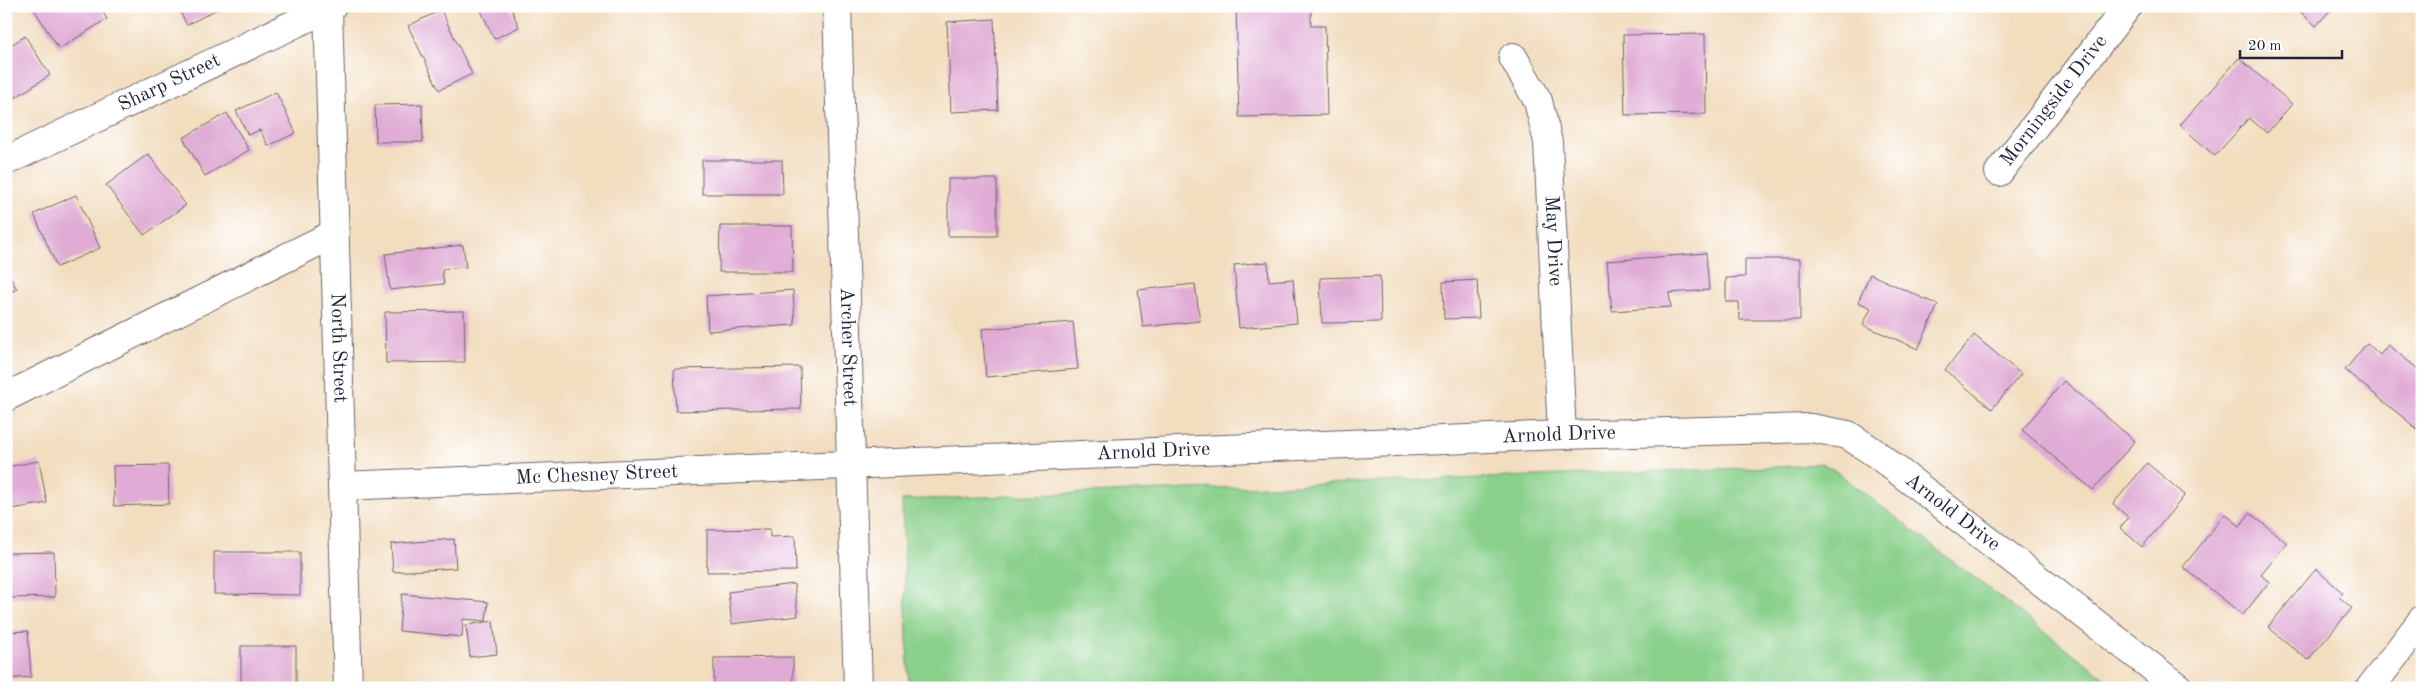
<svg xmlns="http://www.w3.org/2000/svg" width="2428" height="694" font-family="'Old Standard TT',serif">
<rect width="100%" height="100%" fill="#fff"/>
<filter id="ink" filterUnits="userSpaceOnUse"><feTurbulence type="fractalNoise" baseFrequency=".02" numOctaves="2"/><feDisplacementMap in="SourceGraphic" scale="10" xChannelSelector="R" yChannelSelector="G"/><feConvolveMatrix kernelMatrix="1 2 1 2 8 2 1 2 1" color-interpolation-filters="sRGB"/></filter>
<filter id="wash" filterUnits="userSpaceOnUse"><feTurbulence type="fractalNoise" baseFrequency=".0096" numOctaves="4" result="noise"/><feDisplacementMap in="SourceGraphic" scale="20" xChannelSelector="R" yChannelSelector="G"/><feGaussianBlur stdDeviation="1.12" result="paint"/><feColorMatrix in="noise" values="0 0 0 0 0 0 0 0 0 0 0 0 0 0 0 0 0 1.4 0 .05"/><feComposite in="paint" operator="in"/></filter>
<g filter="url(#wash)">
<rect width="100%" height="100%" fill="#f2ddbf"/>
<path fill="#8ad08b" stroke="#567963" d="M1822,463L1834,470L2118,688H909L902,500L1798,466Z"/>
<g id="blocks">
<path fill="#e0acd5" d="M32,6H99L107,19L59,49Z
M177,6H223L187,25Z
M479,6H510L519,27L494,39Z
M1236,6H1311V26H1325L1327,115L1239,117Z
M2294,6H2334L2316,26Z
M441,10L472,74L439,90L408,26Z
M994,19L998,110L951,112L947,22Z
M1705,34L1706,114L1625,115L1623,35Z
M25,36L50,75L13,99L6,90V48Z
M2239,58L2292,104L2267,133L2249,118L2215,156L2180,125Z
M276,92L296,133L268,146L260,130L248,135L236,111Z
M422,104L423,142H376L375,105Z
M227,113L249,150L205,176L183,138Z
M148,154L186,205L144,235L106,185Z
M702,160H782L783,194H702Z
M948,179H997V236H948Z
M76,195L100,248L57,267L34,214Z
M720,226H792L793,272H719Z
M463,245L466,267L442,269L444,284L390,290L385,254Z
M1706,253L1709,290L1669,293L1671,307L1612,311L1607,261Z
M1745,259H1800V320H1740L1739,302H1726V278L1745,277Z
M1268,262L1269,281L1293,279L1297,323L1239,328L1234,265Z
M6,270L17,289L6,294Z
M1870,274L1938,305L1918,349L1863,325L1871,308L1858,302Z
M1380,276L1381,322L1322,323L1320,278Z
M1477,280L1479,318L1444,319L1443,282Z
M1195,284L1200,321L1143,327L1138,290Z
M793,290L795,325L708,331L706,296Z
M464,311L465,362L386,363L385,312Z
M1073,322L1078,369L986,377L982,329Z
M1974,335L2021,374L1992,409L1945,370Z
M2367,343L2380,355L2388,345L2422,372V433L2345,370Z
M800,367L801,409L676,411L674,369Z
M2064,381L2135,441L2093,490L2022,430Z
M39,461L47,503L6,510V467Z
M2147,463L2185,495L2142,547L2120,528L2128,517L2113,504Z
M168,465L169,504L114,506L113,466Z
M2250,513L2287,543L2261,575L2269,582L2243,615L2183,567L2225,514L2240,526Z
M770,529V537L795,536L796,571L707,572V530Z
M454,539L456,568L393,572L391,544Z
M54,552L55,597L6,598V553Z
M214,552H300V595L214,594Z
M2316,569L2343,593L2339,597L2352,608L2308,660L2268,627Z
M794,584L798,616L732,624L728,592Z
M402,594L488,602L486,621L463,619L462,637L399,631Z
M493,621L497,654L470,657L466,625Z
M28,631L31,677L6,679V632Z
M241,646H296V688H241Z
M793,657V688H714V658Z"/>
</g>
</g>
<g filter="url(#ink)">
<use href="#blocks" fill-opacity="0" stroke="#6b6369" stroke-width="1"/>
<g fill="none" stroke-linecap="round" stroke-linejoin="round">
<defs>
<g id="minor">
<path id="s1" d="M837,6L858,688"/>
<path id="s2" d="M328,8L348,688"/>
<path id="s3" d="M1513,57L1538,101L1548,142L1562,435"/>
<path id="s4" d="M6,161L332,6"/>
<path id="s5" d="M1999,172L2128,6"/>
<path d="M6,397L334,234"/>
<path id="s6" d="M342,486L1562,435L1811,428L1848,435L1875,453L2179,688"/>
<path d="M2370,688L2422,620"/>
</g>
</defs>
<use href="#minor" stroke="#6b6369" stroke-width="30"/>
<use href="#minor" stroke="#fff" stroke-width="28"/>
</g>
</g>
<g text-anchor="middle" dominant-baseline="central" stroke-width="4" stroke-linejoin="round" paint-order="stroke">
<g font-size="20" fill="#22223b" stroke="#fff">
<text stroke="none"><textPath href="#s4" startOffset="181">Sharp Street</textPath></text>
<text stroke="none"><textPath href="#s5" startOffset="90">Morningside Drive</textPath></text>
<text stroke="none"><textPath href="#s3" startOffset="192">May Drive</textPath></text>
<text stroke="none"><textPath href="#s1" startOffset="341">Archer Street</textPath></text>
<text stroke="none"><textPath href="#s2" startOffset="340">North Street</textPath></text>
<text stroke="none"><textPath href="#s6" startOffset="1218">Arnold Drive</textPath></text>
<text stroke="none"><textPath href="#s6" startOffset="812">Arnold Drive</textPath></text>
<text stroke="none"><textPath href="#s6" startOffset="255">Mc Chesney Street</textPath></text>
<text stroke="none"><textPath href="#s6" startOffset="1638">Arnold Drive</textPath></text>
</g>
</g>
<rect width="2428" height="694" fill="none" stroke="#fff" stroke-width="25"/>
<path d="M2240 50v8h102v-8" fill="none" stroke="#22223b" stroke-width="2.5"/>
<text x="2248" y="50" font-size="15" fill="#22223b" stroke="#ffffff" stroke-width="4" paint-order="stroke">20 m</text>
</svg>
